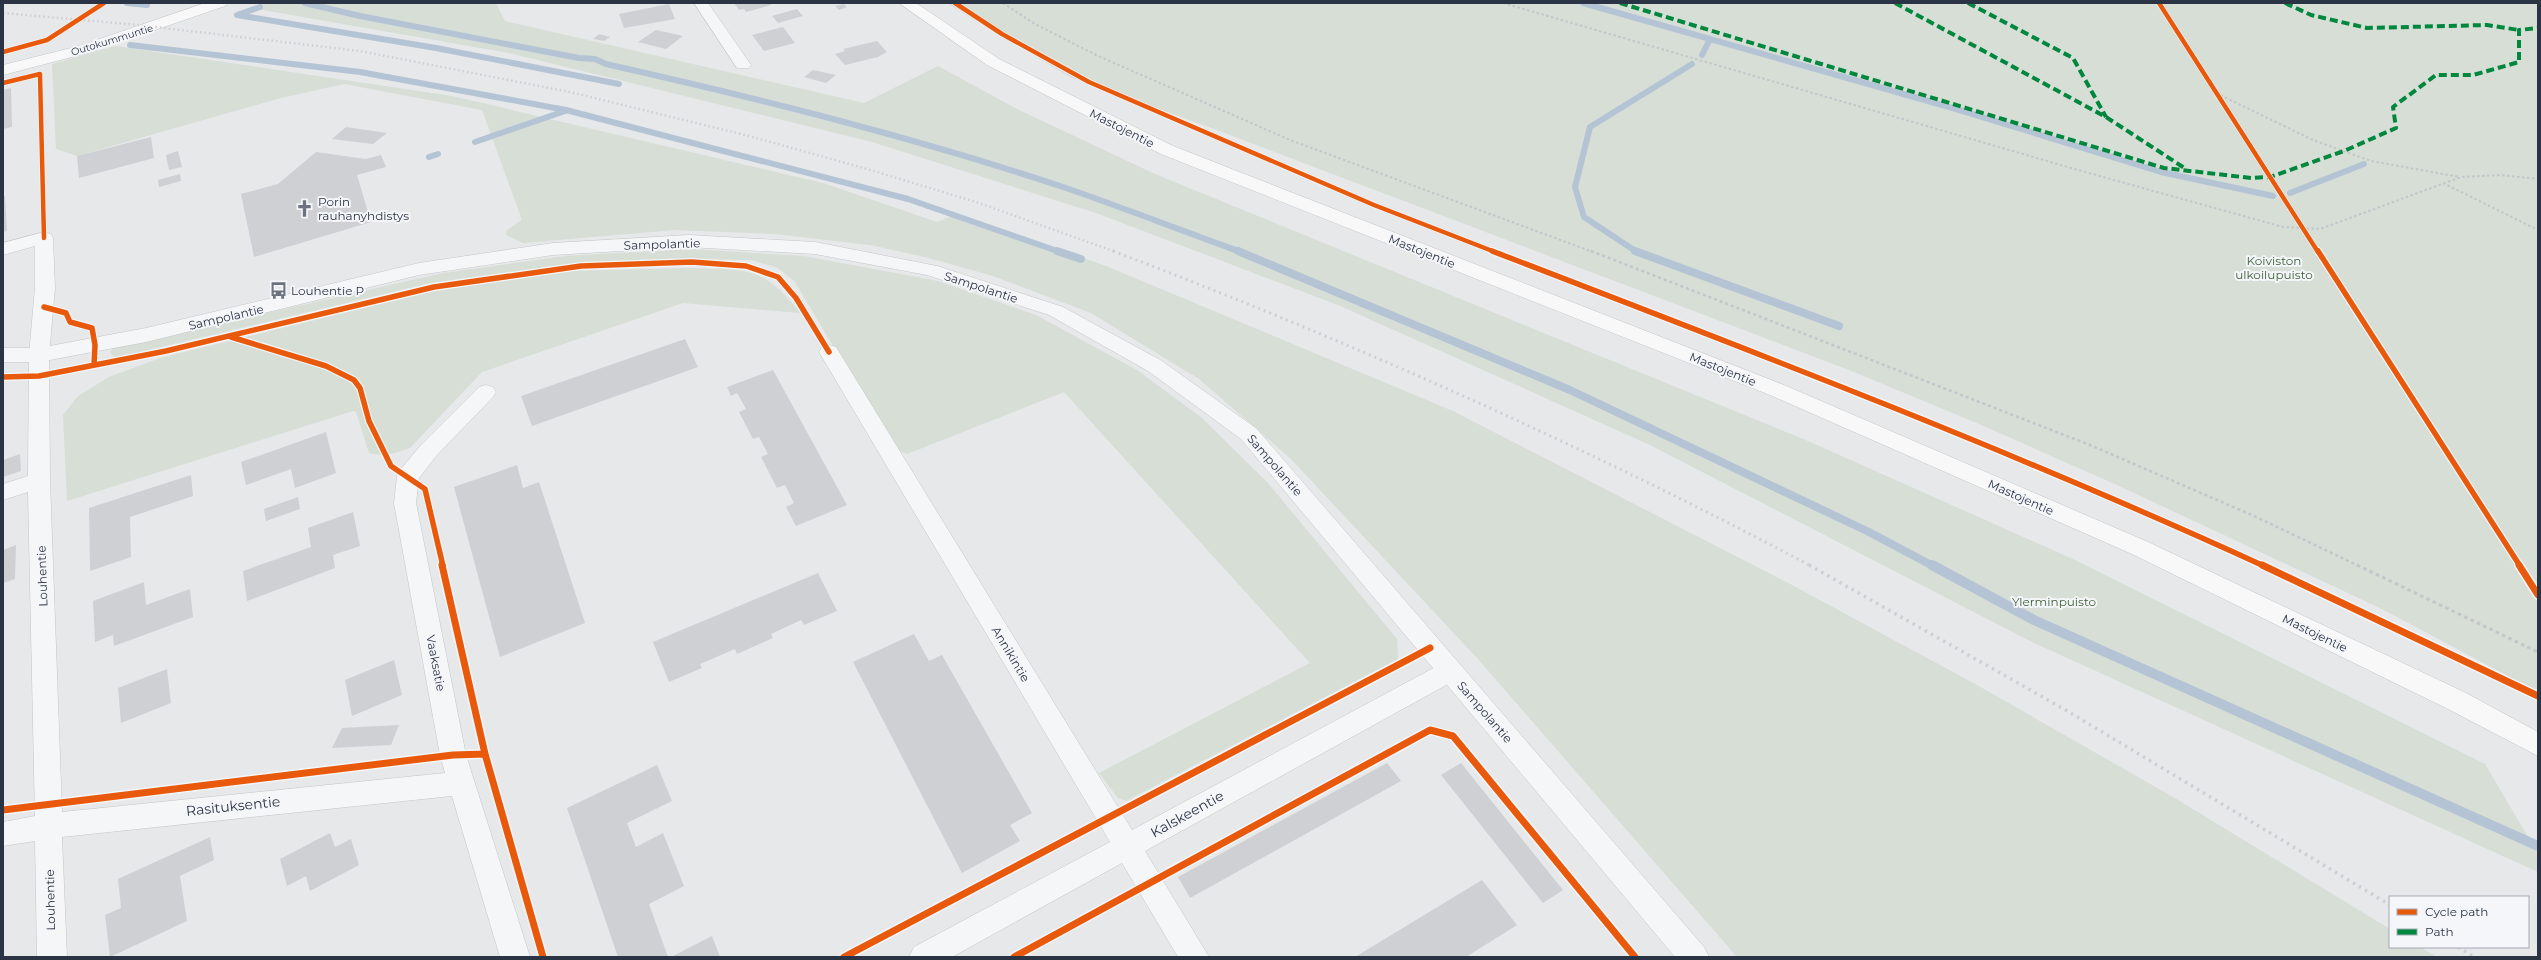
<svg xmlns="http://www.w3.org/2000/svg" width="2541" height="960" font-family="Montserrat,sans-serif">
<rect width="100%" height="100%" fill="#e6e8ea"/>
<path fill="#d6ded6" d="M268,3H496L505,21L864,103L938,66L1019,110L1155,174L1808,441L2075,560L2485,764L2538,854V872L2030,641L1650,445L1338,305L1096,213L872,142L509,53L251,8Z
M947,3H2538V692L2380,608L2119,486L1979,424L1849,370L1217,130L1070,77Z
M116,46L452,96L823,183L937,222L958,214L1106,266L1453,411L1792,585L1977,685L2173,797L2390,929V947H2420L2437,957H1737L1478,659L1290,458L1199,379L1091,313L993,276L929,258L870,245L774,234L675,230L523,243L506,235L507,230L522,220L482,110L344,84L281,98L77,156L56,149L52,64Z
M691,249L804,256L938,281L1036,315L1137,370L1202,418L1268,483L1397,639L1398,659L1126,801L1118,798L1099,773L1310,663L1064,392L907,454L894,448L795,282L778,268L751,260L690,259L569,264L430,283L115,358L110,352L114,348L443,273L565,256Z
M689,268C746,270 763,265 800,313L683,303L482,372L410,448C396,453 383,457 369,453L356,412L353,411L67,501L63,415L78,396L109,377L160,358L429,292L567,271Z"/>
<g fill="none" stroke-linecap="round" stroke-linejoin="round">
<path stroke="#b4c4d5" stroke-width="6" d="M127,3L147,5
M305,3L360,16L579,58L595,59L606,64C761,99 917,138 1069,189C1126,209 1183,231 1241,252
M1583,3L1956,109L2161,172L2273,196
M260,7L237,15L436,48L619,84
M130,45L360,72L566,110L908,199L1060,252
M1702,55L1710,39
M475,142L565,111
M429,157L438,154
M2290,193L2364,164
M1637,252L1584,217L1575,187L1590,127L1692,64"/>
<path stroke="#b4c4d5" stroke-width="8" d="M1057,251L1081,259
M1238,251L1570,390L1869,532L1933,566
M1635,251L1839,326"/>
<path stroke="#b4c4d5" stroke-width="10" d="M1932,565L2034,620L2538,846"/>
</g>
<path fill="#ced0d3" d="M734,3H769L771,5L746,12L744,9L739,10Z
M669,4L675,19L624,28L619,14Z
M844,4L847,7L839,10L835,6Z
M797,9L803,16L778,23L772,16Z
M783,27L795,43L764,51L752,35Z
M656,30L683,36L666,49L638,42Z
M599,34L610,37L604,41L593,39Z
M877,41L887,52L878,57L845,65L835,54L845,51L843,49Z
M813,70L836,75L826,83L804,77Z
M11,88L12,127L3,129V90Z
M346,127L387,133L373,144L332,139Z
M151,137L154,158L79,178L77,156Z
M178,151L182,167L169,170L166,155Z
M316,152L366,159L381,155L386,167L357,175L371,222L254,257L241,194L278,184Z
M180,174L181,181L159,187L158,180Z
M5,196L7,231L3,232V197Z
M685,339L698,367L532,426L521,396Z
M773,370L847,505L796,526L786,507L794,503L785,485L777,488L761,457L768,454L759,437L753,439L739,412L746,409L737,393L731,396L727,387Z
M326,432L336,473L295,488L291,469L246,485L241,462Z
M20,454L21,471L3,477V460Z
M517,465L523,488L539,482L585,623L500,657L454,487Z
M191,475L193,496L130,517L131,557L90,571L89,508Z
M298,497L300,509L266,521L264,509Z
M353,512L360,546L333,555L335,568L247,601L243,571L311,547L308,528Z
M16,545L15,579L3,583V550Z
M818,573L837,611L804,625L801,620L771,634L773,638L737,654L735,649L700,664L702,668L669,682L653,642Z
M144,582L146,605L190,589L193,617L114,646L113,635L95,642L93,601Z
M914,634L929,661L942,655L1032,813L1010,825L1020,841L962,873L853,662Z
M394,660L402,695L352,716L345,680Z
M167,669L171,703L121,723L118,688Z
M399,725L391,745L332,748L342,728Z
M1387,763L1401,781L1190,898L1178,877Z
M1461,763L1563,890L1543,903L1441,775Z
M657,765L672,801L627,823L636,847L663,833L684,886L649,904L668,957H618L567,808Z
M330,833L335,847L351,839L359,865L310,891L306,876L287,886L280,859Z
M210,837L214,860L180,876L187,921L110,957L105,915L121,908L118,879Z
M1482,880L1517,925L1466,957H1355Z
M712,936L720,957H671Z"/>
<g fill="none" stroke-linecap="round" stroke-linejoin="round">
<defs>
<path id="minor" d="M694,3H708L751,65L749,68H737Z
M44,232L51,234L53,238L55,288L49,355L50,481L62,812L445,773L440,755L394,503L397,476L400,470L421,445L479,387L486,385L493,387L496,392L493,397L437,455L419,478L416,503L466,755L530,957H500L452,796L62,837L67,957H37L35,841L3,846V822L35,816L28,492L3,500V484L28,476L29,355L35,288V246L3,255V243Z
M829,345L836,347L1132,830L1441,664L1450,661L1459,664L1462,671L1459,678L1145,851L1209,957H1178L1122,863L952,957H909L914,947L1110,842L819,352L822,347Z"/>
<path id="tertiary" d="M689,235L815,242L937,266L1063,307L1162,361L1257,429L1704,947L1709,957H1675L1241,439L1148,371L1049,315L927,275L815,254L689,247L553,255L419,275L146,342L39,362H3V348H39L146,328L419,263L553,243Z"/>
<path id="secondary" d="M205,3H227L225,6L91,52L3,75V65L79,46Z
M899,3H916L999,59L1173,146L1784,385L2148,542L2466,693L2538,732V756L2448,709L2132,554L1770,395L1161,154L987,65Z"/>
</defs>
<use href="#minor" stroke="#c4c6c8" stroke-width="1"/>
<use href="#tertiary" stroke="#c4c6c8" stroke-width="1"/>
<use href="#secondary" stroke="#c4c6c8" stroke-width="1"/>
<path stroke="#c5c6ca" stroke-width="2" stroke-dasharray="2.5 2.5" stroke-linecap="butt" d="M1003,3L1035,24L1096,55L1290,140L1593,252
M1503,3L2078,170L2283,227L2320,229L2461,177L2500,175L2538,179
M2216,93L2313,140L2371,161L2460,177
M2443,183L2538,230"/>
<path stroke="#c5c6ca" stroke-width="2.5" stroke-dasharray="3 3" stroke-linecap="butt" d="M1591,251L2090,445L2254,516L2359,566"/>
<path stroke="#c5c6ca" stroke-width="3" stroke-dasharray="3.5 3.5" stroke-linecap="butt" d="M2357,565L2538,652"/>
<use href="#minor" fill="#f5f6f7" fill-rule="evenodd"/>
<use href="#tertiary" fill="#f5f6f7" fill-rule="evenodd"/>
<use href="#secondary" fill="#f8f8f8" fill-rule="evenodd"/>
<path stroke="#cecfd2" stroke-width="2.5" stroke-dasharray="1.5 3" stroke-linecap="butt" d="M3,13L138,25L360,51L570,92L749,136L867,169L976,202L1116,252"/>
<path stroke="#cecfd2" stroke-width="3" stroke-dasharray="2 4" stroke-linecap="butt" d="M1113,251C1352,342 1585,446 1811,566"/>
<path stroke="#cecfd2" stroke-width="3.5" stroke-dasharray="2.5 4.5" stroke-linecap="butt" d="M1809,565L2064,709L2390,905
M2458,947L2474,957"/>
<path stroke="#00873e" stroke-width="4" stroke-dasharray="8 4" stroke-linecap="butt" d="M1620,3L2164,168L2251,178L2270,177L2344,151L2396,128L2393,107L2436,75H2473L2519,62V30L2538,28
M1895,3L2106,117L2186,169
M1968,3L2073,58L2106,117
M2285,3L2311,15L2367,28L2487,25L2519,30"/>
<defs>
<path id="cycleway-far2" d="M955,3L1002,34L1089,82L1374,205L1495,252
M2159,3L2318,252
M3,52L47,40L104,3
M3,83L40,74L44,238"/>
<path id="cycleway-far1" d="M1492,251C1752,351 2011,450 2264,566
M2318,251L2520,566
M44,307L66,313L70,322L92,328L95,345L94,365
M231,337L326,366L354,380L360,388L369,421L391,466L425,489L443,566
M3,377L39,376L166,351L434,287L581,266L692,262L746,266L778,277L796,298L829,352"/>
<path id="cycleway" d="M442,565L485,754L543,957
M2262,565L2538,696
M2519,565L2538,595
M3,810L453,755L485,754
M844,957L1430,648
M1014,957L1430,730L1453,736L1635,957"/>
</defs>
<use href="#cycleway-far2" stroke="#f4f6f9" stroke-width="6"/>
<use href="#cycleway-far1" stroke="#f4f6f9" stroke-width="8"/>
<use href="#cycleway" stroke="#f4f6f9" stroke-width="10"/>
<use href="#cycleway-far2" stroke="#e8590c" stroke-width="4.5"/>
<use href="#cycleway-far1" stroke="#e8590c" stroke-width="5.5"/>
<use href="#cycleway" stroke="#e8590c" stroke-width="7"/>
</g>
<defs>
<symbol id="church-bare" viewBox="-9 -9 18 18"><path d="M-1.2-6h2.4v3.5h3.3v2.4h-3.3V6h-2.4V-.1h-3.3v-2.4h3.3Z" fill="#6c737f" stroke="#f4f6f9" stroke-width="2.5" paint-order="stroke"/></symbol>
<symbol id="bus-bare" viewBox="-9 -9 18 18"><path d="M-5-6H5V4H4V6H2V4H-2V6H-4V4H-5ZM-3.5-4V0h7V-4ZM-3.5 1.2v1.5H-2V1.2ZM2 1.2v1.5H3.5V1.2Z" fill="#6c737f" stroke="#f4f6f9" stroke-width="2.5" paint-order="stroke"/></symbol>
</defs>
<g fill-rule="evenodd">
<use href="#church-bare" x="292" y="196" width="25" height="25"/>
<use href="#bus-bare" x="266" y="278" width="25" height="25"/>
</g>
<g text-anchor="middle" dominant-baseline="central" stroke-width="4" stroke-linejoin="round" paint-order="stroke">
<g font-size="10" fill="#2b3445" stroke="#f4f6f9">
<text transform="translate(112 40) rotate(-17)">Outokummuntie</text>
</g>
<g font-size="12" fill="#2b3445" stroke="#f4f6f9">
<text transform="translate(1122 128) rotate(27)">Mastojentie</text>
<text transform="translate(662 244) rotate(-2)">Sampolantie</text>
<text transform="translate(1422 251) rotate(22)">Mastojentie</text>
<text transform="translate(981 287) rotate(18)">Sampolantie</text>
<text transform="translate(226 317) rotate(-13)">Sampolantie</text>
<text transform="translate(1723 369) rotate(22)">Mastojentie</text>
<text transform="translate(1275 465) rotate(49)">Sampolantie</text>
<text transform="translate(2021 497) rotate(24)">Mastojentie</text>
<text transform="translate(42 576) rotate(-92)">Louhentie</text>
<text transform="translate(2315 633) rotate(26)">Mastojentie</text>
<text transform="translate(1011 654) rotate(59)">Annikintie</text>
<text transform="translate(436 663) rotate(79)">Vaaksatie</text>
<text transform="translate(1485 712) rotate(49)">Sampolantie</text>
<text transform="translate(50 900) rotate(-91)">Louhentie</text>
</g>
<g font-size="12" fill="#2b3445" stroke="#f4f6f9" text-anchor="start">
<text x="318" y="201">Porin<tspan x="318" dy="14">rauhanyhdistys</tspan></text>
<text x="291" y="290">Louhentie P</text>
</g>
<g font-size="12" fill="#3f6138" stroke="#f4f6f9">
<text x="2274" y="260">Koiviston<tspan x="2274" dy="14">ulkoilupuisto</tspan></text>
<text x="2054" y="601">Ylerminpuisto</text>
</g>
<g font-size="14" fill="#2b3445" stroke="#f4f6f9">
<text transform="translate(233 806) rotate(-6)">Rasituksentie</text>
<text transform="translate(1187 814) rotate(-29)">Kalskeentie</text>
</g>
</g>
<rect width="2541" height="960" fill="none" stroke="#2b3445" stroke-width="8"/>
<rect x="2389" y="896" width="140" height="52" fill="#f4f6f9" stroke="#a4a8b1"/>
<rect x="2397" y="909" width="20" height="6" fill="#e8590c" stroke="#a4a8b1"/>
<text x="2425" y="916" font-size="12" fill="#2b3445">Cycle path</text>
<rect x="2397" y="929" width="20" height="6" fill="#00873e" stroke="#a4a8b1"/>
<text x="2425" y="936" font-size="12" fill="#2b3445">Path</text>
</svg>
